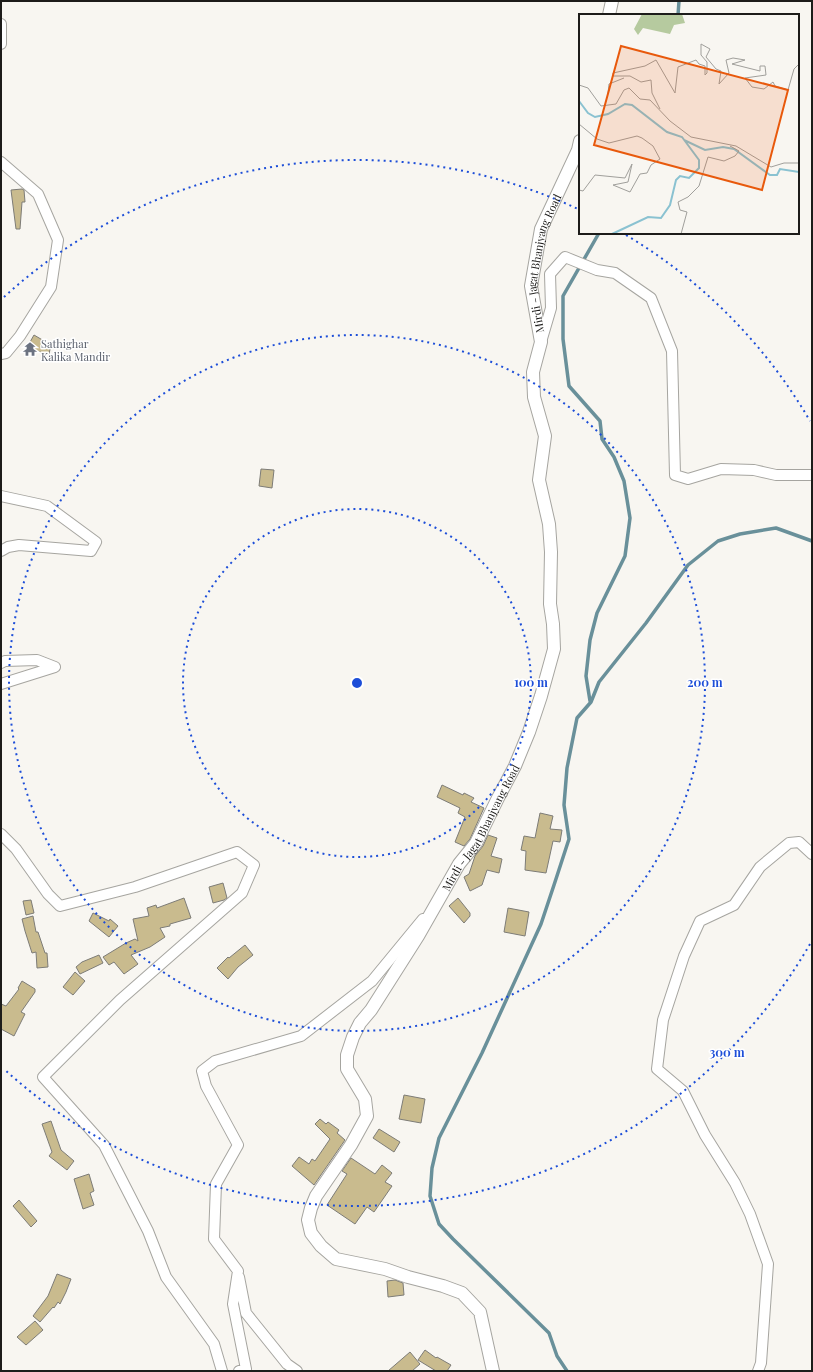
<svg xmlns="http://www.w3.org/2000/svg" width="813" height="1372" font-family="'Playfair Display',serif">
<rect width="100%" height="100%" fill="#f8f6f1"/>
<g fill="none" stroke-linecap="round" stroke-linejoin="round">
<path stroke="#69909a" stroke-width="3.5" d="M678,15L679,1
M590,701L586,676L590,640L597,613L625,556L630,518L624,481L614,457L602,439L600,421L569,386L563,339V296L599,233
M567,1371L557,1356L549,1333L453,1239L439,1224L430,1196L432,1168L439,1138L482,1053L541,924L554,885L569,839L564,805L567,768L577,718L591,702L599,682L646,623L688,565L718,541L740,534L776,528L812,541"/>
</g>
<path fill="#c9bb8e" stroke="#7d7c77" d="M22,189L24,190L25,202H22L20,229H16L11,190Z
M34,335L51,345L49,354L26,349Z
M261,469L274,470L272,488L259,486Z
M442,785L463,795L464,793L474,798L471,802L484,808L470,839L464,846L455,842L465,817L458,813L460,808L437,797Z
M540,813L553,816L550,829L562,830L560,842L553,841L546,873L525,870L526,851L521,850L524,836L535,838Z
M488,835L497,838L491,856L502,859L499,873L487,870L482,885L470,891L464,877L469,874L475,856L483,846Z
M223,883L227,898L224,900L213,903L209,887Z
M184,898L191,918L170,924V926L160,928L165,937L150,947L131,955L138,964L124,974L114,962L109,965L103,957L126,943L135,939L138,941L133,919L149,916L147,908L156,905L157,908Z
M458,898L470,913V916L464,923L449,906Z
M31,900L34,913L26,915L23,901Z
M508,908L529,912L525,936L504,932Z
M93,913L109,921L110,919L118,926L109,937L89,921Z
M33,916L36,932H38L45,953H47L48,967L37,968L36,952L32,953L25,931L22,919Z
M245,945L253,955L238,967L228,979L217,968L228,957L229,958Z
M99,955L103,963L80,974L76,967L82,962Z
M75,972L85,981L73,995L63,987Z
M22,981L35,989V992L21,1012L25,1014L14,1036L1,1029V1004L6,1006L19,989L18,988Z
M404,1095L425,1099L421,1123L399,1119Z
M320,1119L326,1124L328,1122L339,1130L337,1133L345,1140L314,1185L292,1166L299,1157L309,1164L312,1159L315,1161L330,1139L315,1124Z
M51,1121L61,1150L74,1161L67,1170L49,1156L52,1152L42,1124Z
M379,1129L400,1142L394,1152L373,1138Z
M351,1158L375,1174L382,1165L392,1173L385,1182L392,1186L374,1212L367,1207L355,1224L327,1205L347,1174L342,1171Z
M89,1174L94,1191L90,1193L94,1205L83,1209L74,1179Z
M19,1200L37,1221L31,1227L13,1206Z
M57,1274L71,1279L66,1292L60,1304L58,1302L54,1308L53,1307L40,1322L33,1316L48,1296Z
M395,1280L403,1283L404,1295L388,1297L387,1281Z
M35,1321L43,1330L26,1345L17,1337Z
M425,1350L436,1358L437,1357L451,1365L447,1371H436L418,1360Z
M410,1352L420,1364L412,1371H388Z"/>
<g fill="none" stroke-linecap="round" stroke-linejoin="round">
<defs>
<path id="minor" d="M1,24V44
M1,162L38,194L58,240L51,287L20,336L6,353L1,354
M541,342L551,308L550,274L565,257L597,270L615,273L651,298L672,351L675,475L688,479L721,469L754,470L776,475H812
M1,496L47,506L96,542L91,551L19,545L8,547L1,551
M1,663L5,661L37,660L55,667L1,684
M1,834L16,849L48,894L60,906L135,887L237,852L254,865L242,893L120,1000L43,1077L104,1145L148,1231L166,1277L214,1344L222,1371
M239,1277L246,1313L287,1364L297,1371
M239,1371L246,1369L233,1304L238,1271L214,1239L216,1184L238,1145L206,1086L202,1071L215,1061L301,1036L372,981L423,919
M758,1371L761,1363L768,1264L750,1214L735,1183L705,1135L683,1091L657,1069L663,1020L684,956L700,921L734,905L760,867L789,843L799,842L812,854"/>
<g id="tertiary">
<path d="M609,15L612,1"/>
<path id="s1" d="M493,1371L480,1312L462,1293L443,1286L408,1277L385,1269L336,1259L321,1246L311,1233L308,1220L311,1208L316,1196L351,1145L367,1116L365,1099L347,1069V1055L353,1037L360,1023L371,1010L418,936L459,864L476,843L498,798L515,766L529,732L541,696L554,649L553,624L550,604L551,552L549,524L539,480L545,436L534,397L533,372L541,342L531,286L541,229L578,150L580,141"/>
</g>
</defs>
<use href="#minor" stroke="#a6a5a0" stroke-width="12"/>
<use href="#tertiary" stroke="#a6a5a0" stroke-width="14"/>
<use href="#minor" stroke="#fff" stroke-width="10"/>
<use href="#tertiary" stroke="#fff" stroke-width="12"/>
</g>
<g fill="none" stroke="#1d4ed8" stroke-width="2" stroke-dasharray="2 4">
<circle cx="357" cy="683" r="174"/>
<circle cx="357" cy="683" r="348"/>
<path d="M810 944A523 523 0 0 1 4 1069M4 297A523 523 0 0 1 578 209M626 235A523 523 0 0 1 810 421"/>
</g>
<defs>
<symbol id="temple-bare" viewBox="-9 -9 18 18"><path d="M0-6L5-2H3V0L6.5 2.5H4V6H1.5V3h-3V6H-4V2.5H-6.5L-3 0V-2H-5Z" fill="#6b7280" stroke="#fff" stroke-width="2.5" paint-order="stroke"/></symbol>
</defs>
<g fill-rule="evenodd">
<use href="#temple-bare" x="20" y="339" width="20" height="20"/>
</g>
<g text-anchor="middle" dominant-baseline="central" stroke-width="3" stroke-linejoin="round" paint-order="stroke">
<g font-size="11" fill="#1d1c1a" stroke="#fff">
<text stroke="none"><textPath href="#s1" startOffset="1305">Mirdi - Jagat Bhanjyang Road</textPath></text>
<text stroke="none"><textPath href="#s1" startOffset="718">Mirdi - Jagat Bhanjyang Road</textPath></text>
</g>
<g font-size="11" fill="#5b616d" stroke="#fff" text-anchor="start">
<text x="41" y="343">Sathighar<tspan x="41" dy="13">Kalika Mandir</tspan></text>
</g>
</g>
<g transform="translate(579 14)">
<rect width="220" height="220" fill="#f8f6f1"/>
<path d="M63,0H103L106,9L95,11L91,20L64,14L59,21L55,15Z" fill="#b6ca9f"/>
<path fill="none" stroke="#8ac2d1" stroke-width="2" d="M0,87L9,99L16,103L29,100L46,90L53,91L88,118L103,123L120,146V154L110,164L101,162L97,166L91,191L82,204L69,203L33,220M105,126L126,136L144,133L155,135L191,161H198L201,155L220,158"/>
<path fill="none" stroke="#a09f9b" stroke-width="1" d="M34,59L66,52L77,46L96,79L99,53L117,46L120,50L126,52V61L128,59V48L122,41V30L131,35L127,43L137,55L142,57L140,70L150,59L147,46L154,44L166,46L153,50L181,57V52H186L187,61L166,64L173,73L185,75L194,68L196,72L209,76L215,55L220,50M34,59V62H51L62,68L72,66L73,79L81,95M0,71L9,74L22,92L37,90L45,76L50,74L61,85L71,86L91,107L112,123L157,132L192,153L205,149H220M29,79L30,70L45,64M0,110L18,125L30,129L58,122L63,124L74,132L81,145L72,151L68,159L61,160L51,178L34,171L49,168L53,150L46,164L16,161L4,177L0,176M102,220L108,198L101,196L99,188L109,183L120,172L129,143L145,147L156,142L160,137L151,132"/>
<path fill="#e8590c" fill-opacity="0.15" stroke="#e8590c" stroke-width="2" d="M42,32L209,76L183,176L15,131Z"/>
<rect width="220" height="220" fill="none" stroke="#1d1c1a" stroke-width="2"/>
</g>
<circle cx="357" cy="683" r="6" fill="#1d4ed8" stroke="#fff" stroke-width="2"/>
<g font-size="12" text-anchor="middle" font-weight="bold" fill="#1d4ed8" stroke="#fff" stroke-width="3" stroke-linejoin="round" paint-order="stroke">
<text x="531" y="687">100 m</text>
<text x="705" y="687">200 m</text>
<text x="727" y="1057">300 m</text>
</g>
<rect width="813" height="1372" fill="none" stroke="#1d1c1a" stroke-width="4"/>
</svg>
